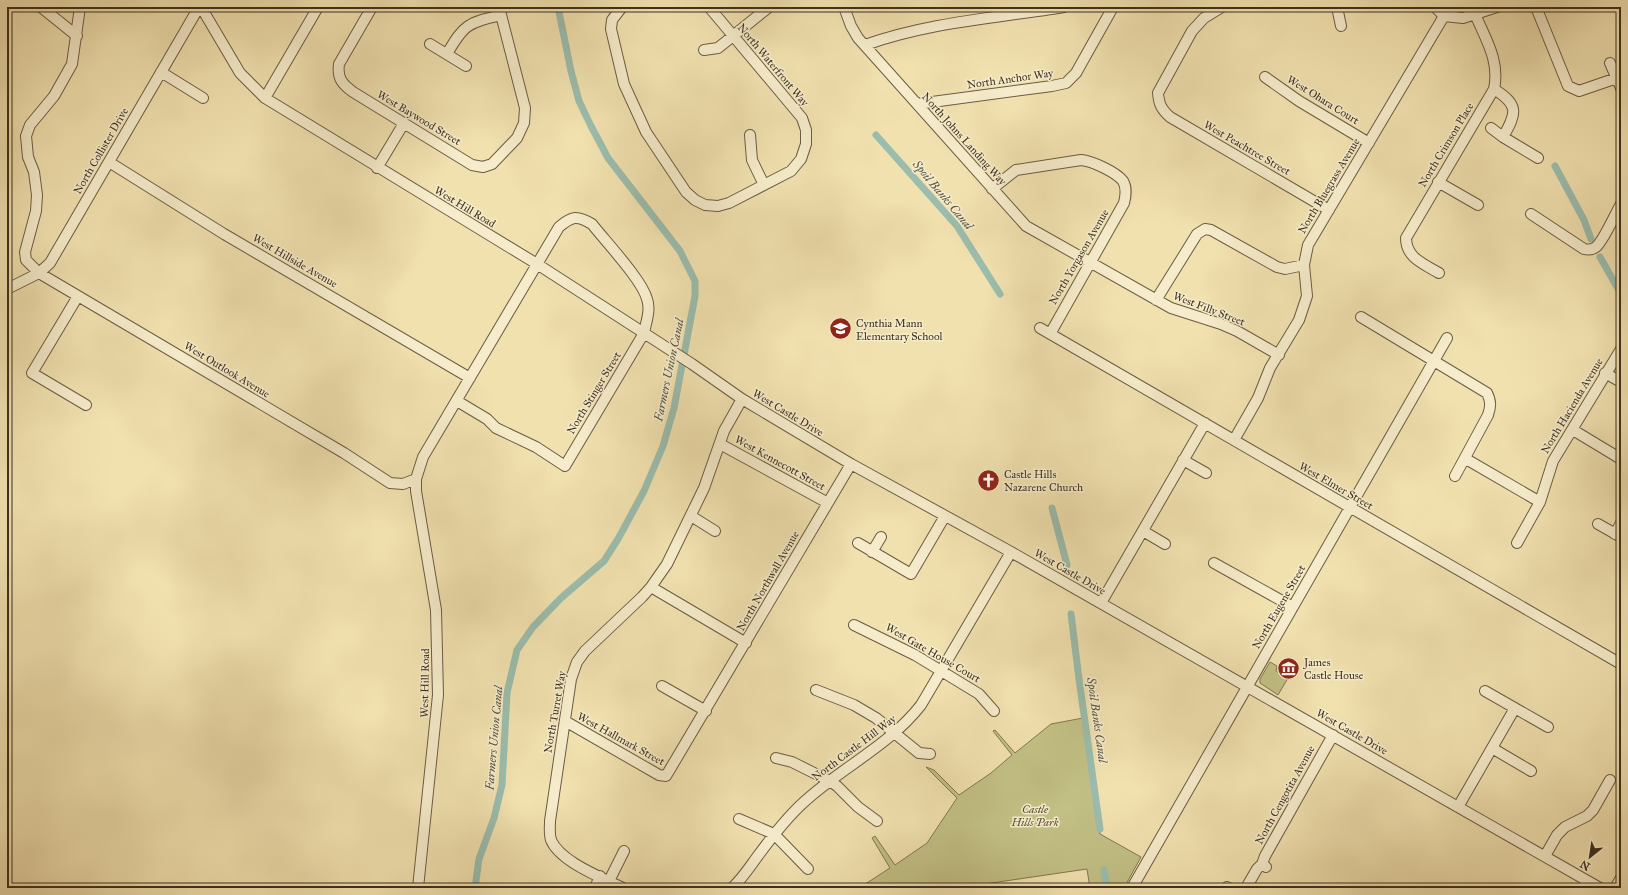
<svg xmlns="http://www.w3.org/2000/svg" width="1628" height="895" font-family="'IM FELL Great Primer',serif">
<rect width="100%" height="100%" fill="#f1e1af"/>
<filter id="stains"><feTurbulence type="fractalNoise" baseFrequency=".005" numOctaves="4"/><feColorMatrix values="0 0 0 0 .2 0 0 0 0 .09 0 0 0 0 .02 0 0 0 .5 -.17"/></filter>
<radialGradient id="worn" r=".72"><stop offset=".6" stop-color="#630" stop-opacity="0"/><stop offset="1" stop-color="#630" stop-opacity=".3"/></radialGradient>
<path fill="#c2c085" stroke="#807852" d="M1270,662L1277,666L1276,671L1288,678L1278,695L1260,683V679Z
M1083,718L1100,834L1141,857L1124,888H1090L1087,869L971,886V888H859L890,868L872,838L875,836L895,865L927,843L957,798L926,767L934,770L959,795L991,773L1012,755L993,731L995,730L1015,753L1051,724Z"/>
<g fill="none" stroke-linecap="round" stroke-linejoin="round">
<path stroke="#9bbdad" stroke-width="7" d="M876,135L957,226L1000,294
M1555,166L1584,220L1591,239
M1600,257L1621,294
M1052,508L1067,565
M1071,614L1079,679L1100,829
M1104,870L1107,888
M475,888L479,859L494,818L502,785L507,693L517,650L533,627L561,598L604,561L618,539L644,491L663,446L674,408L695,296V281L680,251L608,158L591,126L579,101L571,71L558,7"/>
<defs>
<path id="minor" d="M41,7L77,36
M80,7L72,64L54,96L30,125L26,136L28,157L34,172L37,195L36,211L25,252L26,260L39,273L344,453L390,483L403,484L416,479
M201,7L240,73L265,98L537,264L692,364L742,399L851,464L1011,552L1600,888
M372,7L339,64C337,78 342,84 353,92L472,165L483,167L492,164L517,138L524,123L525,108L499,7
M622,7L612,20L611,29L624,84L646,132L686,192L695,200L705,205L718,206L729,203L791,171L801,159L806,144V130L802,118L709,7
M844,7L851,26L858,38L1026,226L1171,308L1221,324L1237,331L1279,355
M1222,7L1204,18L1192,31L1158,93C1159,104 1161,109 1170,117L1329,210
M1337,7L1341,26
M1435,7L1444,16L1463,18L1497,7
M1536,7L1568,86L1579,91L1617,78
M430,44L466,66
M865,45C929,22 997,18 1064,7
M704,50L718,48L769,7
M447,54C464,24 468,23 501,15
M1610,63L1621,88
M161,72L203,98
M1265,77L1299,101L1369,143
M1494,89C1519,105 1517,113 1503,137
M265,98L318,7
M917,104L1052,86L1066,83L1076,73L1113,7
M1491,128L1503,137L1538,158
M750,135L752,160L764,185
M109,162L224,234L470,378
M377,168L404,123
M1438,182L1478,205
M992,189L1016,170L1081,160C1092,161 1116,172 1123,181C1127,188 1126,195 1124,203L1050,334
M1531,214L1584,249C1588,250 1592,250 1596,247C1604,240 1615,214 1621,204
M1439,273C1424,264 1406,258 1406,238L1494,89C1500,61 1486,40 1475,14
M7,289L39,273L50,263L199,7
M78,296L32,373L86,405
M1156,300L1197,234L1205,229L1211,230L1277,267L1285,269L1304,265
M1361,317L1487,393C1491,401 1491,406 1488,415L1455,476
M1040,328L1621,664
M1605,373L1621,382
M1573,430L1621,459
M1234,440L1258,398L1270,368L1299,320L1307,296L1304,265L1308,245L1444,16
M720,444L828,503
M1466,459L1540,502
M1183,460L1206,473
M691,516L715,531
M1598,524L1621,537
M1143,531L1165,544
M1615,534L1621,523
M858,543L911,574L945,516
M1517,543L1540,502L1553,461L1621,349
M872,552L881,537
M1214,563L1293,607
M651,587L746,643
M1101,603L1205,423
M854,625L915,655L979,694L994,711
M662,686L706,711
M816,690L854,705L876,718L919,753L930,754
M1485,691L1548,727
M565,721L659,775L666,776L851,464
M1492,748L1531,771
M776,758L792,762L830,781L837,786L858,807L877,821
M1458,807L1515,708
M739,819L774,834L808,869
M1545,856L1557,835L1565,827L1587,816L1593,810L1610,780
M1266,867L1262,864L1265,856L1333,735
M609,881L624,851
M1227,887L1229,888
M418,888L438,695L436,610L416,491V479L423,457L559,227C572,216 577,215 592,224C606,242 642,280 647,299C651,310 646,322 644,333L565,466L536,447L496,428L487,419L457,401
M595,888L600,876
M623,888C603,878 560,862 551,840C549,834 550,827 550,821L571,679L577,662L585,651L642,597L651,587L667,564L704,488L724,431L742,399
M732,888C742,879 749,868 757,857C771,838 786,818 804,802C842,767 889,746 921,705L1011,552
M1132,888L1447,338
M1246,888L1257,869L1262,864
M1615,888L1621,878"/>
</defs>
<use href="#minor" stroke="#6a5c43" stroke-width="12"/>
<use href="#minor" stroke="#f6eccb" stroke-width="10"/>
</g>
<defs>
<symbol id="school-disc" viewBox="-11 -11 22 22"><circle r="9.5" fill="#8f2418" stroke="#f6eccb"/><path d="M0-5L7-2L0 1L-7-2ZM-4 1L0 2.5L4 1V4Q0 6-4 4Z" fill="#fff"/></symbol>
<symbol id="church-disc" viewBox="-11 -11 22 22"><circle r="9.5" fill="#8f2418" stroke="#f6eccb"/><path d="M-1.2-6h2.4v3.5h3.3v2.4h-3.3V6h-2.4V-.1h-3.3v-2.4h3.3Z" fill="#fff"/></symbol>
<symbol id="museum-disc" viewBox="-11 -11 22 22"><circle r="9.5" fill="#8f2418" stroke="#f6eccb"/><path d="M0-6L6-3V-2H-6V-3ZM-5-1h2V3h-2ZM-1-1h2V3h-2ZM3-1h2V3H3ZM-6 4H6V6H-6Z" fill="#fff"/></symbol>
</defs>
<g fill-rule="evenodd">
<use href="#school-disc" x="828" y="316" width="25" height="25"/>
<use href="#church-disc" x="976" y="468" width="25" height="25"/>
<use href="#museum-disc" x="1276" y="656" width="25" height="25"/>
</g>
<g text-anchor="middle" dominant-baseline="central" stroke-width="3" stroke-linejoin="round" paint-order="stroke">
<g font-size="11" fill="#3d301f" stroke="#f6eccb">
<text transform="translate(773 65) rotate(50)">North Waterfront Way</text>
<text transform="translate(1010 79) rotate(-8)">North Anchor Way</text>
<text transform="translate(1323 100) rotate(32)">West Ohara Court</text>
<text transform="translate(419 118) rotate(31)">West Baywood Street</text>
<text transform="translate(964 139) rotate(48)">North Johns Landing Way</text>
<text transform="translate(1446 145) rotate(-59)">North Crimson Place</text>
<text transform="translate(1247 148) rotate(30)">West Peachtree Street</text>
<text transform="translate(101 151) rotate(-60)">North Collister Drive</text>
<text transform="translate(1329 186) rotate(-59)">North Bluegrass Avenue</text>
<text transform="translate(465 207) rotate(31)">West Hill Road</text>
<text transform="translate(1079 257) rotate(-60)">North Yorgason Avenue</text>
<text transform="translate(295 261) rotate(30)">West Hillside Avenue</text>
<text transform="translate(1209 309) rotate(21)">West Filly Street</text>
<text transform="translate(227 370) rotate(31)">West Outlook Avenue</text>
<text transform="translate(594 393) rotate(-59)">North Stinger Street</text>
<text transform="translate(1572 406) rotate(-59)">North Hacienda Avenue</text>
<text transform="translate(788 413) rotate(31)">West Castle Drive</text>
<text transform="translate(780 463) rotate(29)">West Kennecott Street</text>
<text transform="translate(1336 486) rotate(30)">West Elmer Street</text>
<text transform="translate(1070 572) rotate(30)">West Castle Drive</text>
<text transform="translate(768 581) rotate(-60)">North Northwall Avenue</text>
<text transform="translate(1279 607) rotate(-60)">North Eugene Street</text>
<text transform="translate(933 653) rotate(30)">West Gate House Court</text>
<text transform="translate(425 683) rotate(-89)">West Hill Road</text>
<text transform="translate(555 712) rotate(-80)">North Turret Way</text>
<text transform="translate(1352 732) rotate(30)">West Castle Drive</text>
<text transform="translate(621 739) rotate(29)">West Hallmark Street</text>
<text transform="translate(854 748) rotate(-37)">North Castle Hill Way</text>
<text transform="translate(1285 795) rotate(-61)">North Cengotita Avenue</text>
</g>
<g font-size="11" fill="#3d301f" stroke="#f6eccb" text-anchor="start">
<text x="856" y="323">Cynthia Mann<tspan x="856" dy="13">Elementary School</tspan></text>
<text x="1004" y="474">Castle Hills<tspan x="1004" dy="13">Nazarene Church</tspan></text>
<text x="1304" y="662">James<tspan x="1304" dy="13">Castle House</tspan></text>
</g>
<g font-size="11" font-style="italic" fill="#584d33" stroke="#f6eccb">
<text x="1035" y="809">Castle<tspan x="1035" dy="13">Hills Park</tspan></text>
</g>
<g font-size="12" font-style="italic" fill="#545342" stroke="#f6eccb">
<text transform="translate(943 195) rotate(50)">Spoil Banks Canal</text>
<text transform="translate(669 370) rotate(-78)">Farmers Union Canal</text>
<text transform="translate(1097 720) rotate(82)">Spoil Banks Canal</text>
<text transform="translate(494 738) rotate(-85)">Farmers Union Canal</text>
</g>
</g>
<rect width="1628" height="895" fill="none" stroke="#f1e1af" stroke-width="24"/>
<rect x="8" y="8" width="1612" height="879" fill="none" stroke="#3d301f" stroke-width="2"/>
<rect x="12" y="12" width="1604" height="871" fill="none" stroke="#3d301f"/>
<g transform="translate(1590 857) rotate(210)" stroke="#f6eccb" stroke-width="3" paint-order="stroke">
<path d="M0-3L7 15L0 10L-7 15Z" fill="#3d301f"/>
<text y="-6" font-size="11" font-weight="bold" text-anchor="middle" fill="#3d301f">N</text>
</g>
<rect width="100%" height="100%" filter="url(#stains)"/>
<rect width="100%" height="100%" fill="url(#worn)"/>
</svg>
